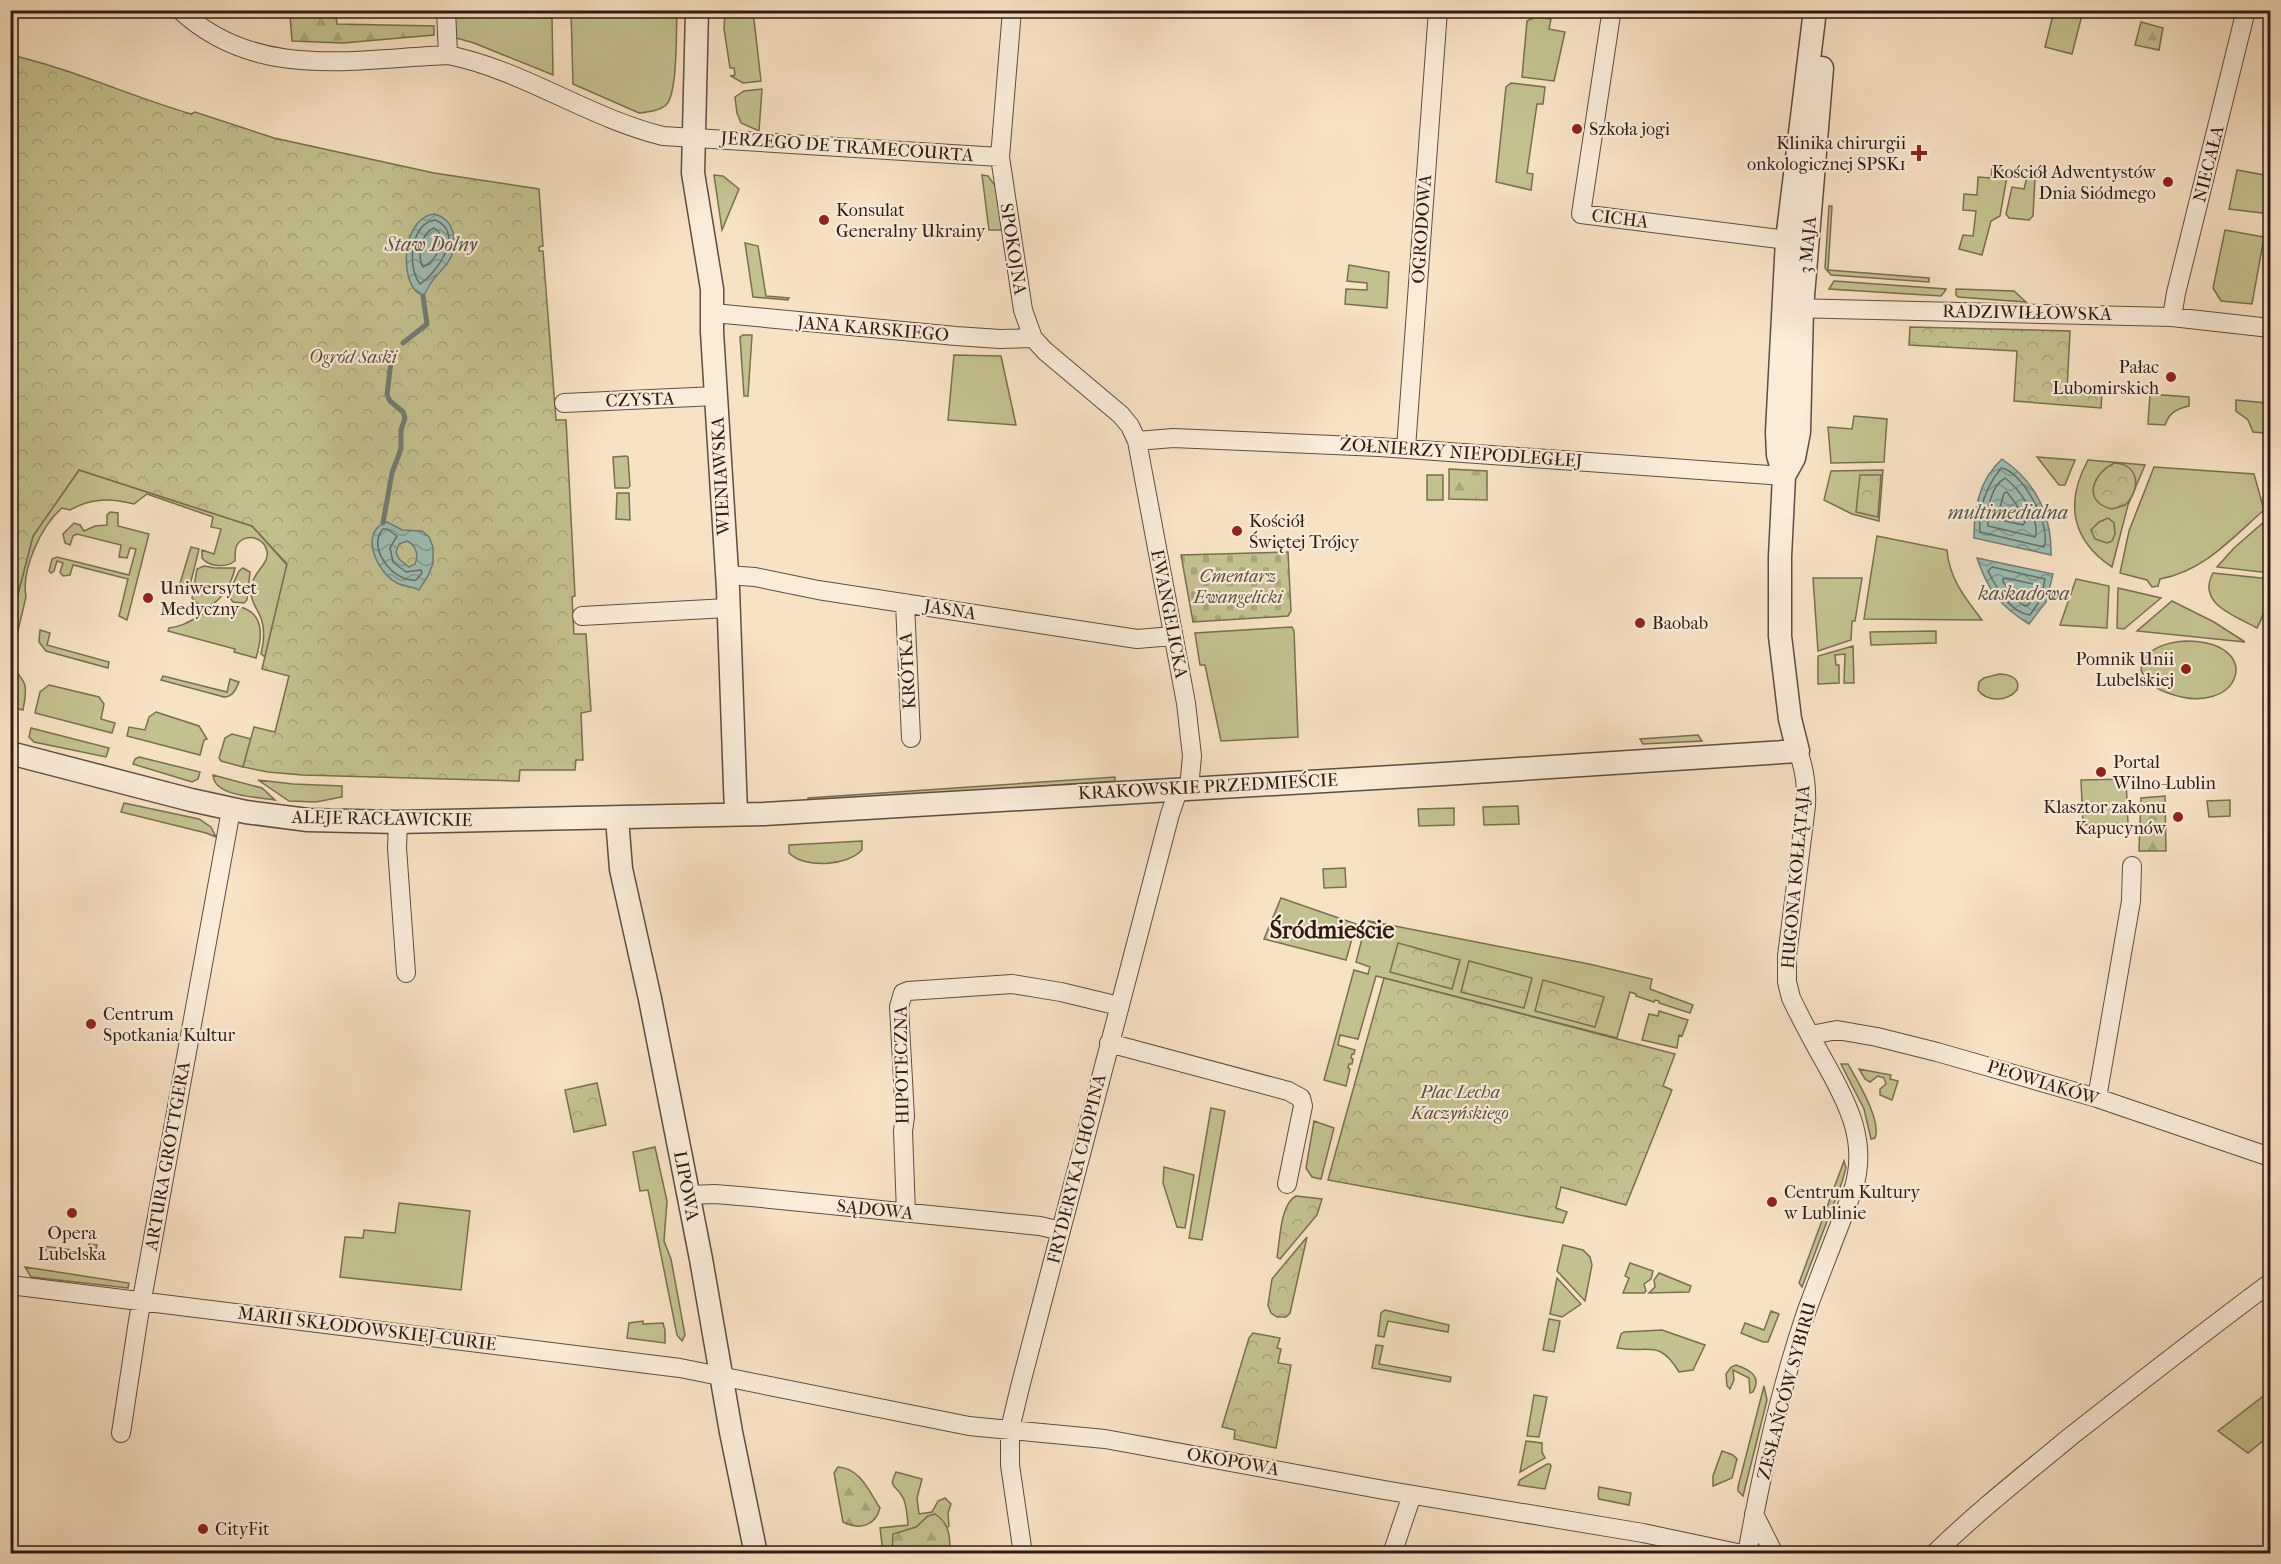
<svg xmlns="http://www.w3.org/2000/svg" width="2281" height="1564" font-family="'IM FELL French Canon',serif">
<defs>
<pattern id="forest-firs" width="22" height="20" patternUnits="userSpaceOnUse" patternTransform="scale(1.5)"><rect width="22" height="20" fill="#c4c190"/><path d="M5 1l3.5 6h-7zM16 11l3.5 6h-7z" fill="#a9a57b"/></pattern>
<pattern id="cemetery-stones" width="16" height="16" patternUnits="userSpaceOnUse" patternTransform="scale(1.5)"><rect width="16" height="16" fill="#c4c190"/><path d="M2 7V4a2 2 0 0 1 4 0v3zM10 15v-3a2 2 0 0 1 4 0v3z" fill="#a9a57b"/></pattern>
<pattern id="park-crowns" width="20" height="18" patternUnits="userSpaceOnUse" patternTransform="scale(1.5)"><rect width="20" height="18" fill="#c4c190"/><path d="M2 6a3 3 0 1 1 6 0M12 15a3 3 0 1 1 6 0" fill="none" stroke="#a9a57b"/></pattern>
<pattern id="water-waves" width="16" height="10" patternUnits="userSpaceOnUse" patternTransform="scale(1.5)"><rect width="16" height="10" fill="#9dbeb4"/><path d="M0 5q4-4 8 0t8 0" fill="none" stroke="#809a91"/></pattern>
</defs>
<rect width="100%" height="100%" fill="#f8e2c4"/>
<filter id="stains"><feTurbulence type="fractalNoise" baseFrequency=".00333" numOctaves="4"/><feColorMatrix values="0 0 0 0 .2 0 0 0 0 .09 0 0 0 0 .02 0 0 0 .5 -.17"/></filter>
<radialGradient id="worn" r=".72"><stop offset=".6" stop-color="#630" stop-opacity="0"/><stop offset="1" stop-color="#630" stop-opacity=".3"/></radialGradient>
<path fill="#c4c190" stroke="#7a6e51" stroke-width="1.5" d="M453,11H460L461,16L552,18L553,75L474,43L456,38Z
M571,11H677C676,29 678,94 666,105C659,111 648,112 639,113L573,84Z
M725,11H753L761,81L743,83L731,76L735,75L734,68H730L724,29Z
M2054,11H2083L2072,54L2045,47Z
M1535,17L1551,19L1549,29L1565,32L1554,81L1522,77L1527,21Z
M1511,83L1545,87L1543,104H1537L1527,173L1533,174L1531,190L1496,182L1506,87Z
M762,89L759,131L741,123L737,113L735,97L744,91Z
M1992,169L2008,171L2000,216L1991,221L1982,255L1959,249L1963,235L1973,236L1976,211L1963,210L1964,194L1977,195L1978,177L1991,178Z
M2237,170L2270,176V214L2229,209Z
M714,175L723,176L739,189L722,230Z
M982,175L988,176L996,187L1002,230H989Z
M2027,177L2035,179L2033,216L2029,220L2009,218L2006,214L2012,187L2024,189Z
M1829,206H1832L1828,270L1929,278V282L1831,275L1825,268Z
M2225,230L2264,237L2252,304L2221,301L2213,288Z
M745,243L758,246L766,296L789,298L788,300L753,297Z
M1349,265L1389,272L1387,308L1345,304L1346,289L1367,290V283L1347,281Z
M1834,281L1946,289L1945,291L1941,296L1829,289Z
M1956,289L2014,291L2026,302L1958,297L1956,295Z
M743,335H752L748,396H744L740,337Z
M954,355L1001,356L1016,425L948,420Z
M2150,394L2189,397V406C2176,409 2169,413 2165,425L2148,424Z
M2236,400L2267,403L2264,433L2253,432L2248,420L2236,411Z
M1854,416L1887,419L1884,462L1831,463L1828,427L1852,429Z
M626,456L628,457L630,486L628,488H615L613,457Z
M2037,457L2075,460L2065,485H2059Z
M2088,460L2145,465L2128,505L2112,567C2071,540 2065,502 2088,460Z
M2154,467L2254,474L2264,510C2232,538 2204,571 2160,579L2158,586L2152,587L2147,580L2120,573L2129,531Z
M79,470L252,526L287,565L265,657L261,654C264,642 265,629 261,618C256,606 250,601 251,588C252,572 270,564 267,551C264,536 243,532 236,547C235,551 235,556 235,561C226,568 209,567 202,558V550L214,554L221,529L211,527L213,517L147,494L134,504C110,498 91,498 70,510L62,508C41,526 21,570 26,597L11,660V621L33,536Z
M1883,470L1879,521L1852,514L1824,500L1831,471Z
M1427,475H1443V500H1427Z
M617,493H629L630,520L616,519Z
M110,512L118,513V526L149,534L127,620L119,616L128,579L73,565L70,575L63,576L60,572L63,563L57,561L54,571L51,573L49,571L52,559L57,557L129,575L136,549L130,548L127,558L119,557L121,545L77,534L73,536L70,545L65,543L63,534L74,523L80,525L84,531L95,526L107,525V515Z
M2265,521L2270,552V573L2217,567L2234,548Z
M1877,536L1947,550C1949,578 1965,598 1982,620L1864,619Z
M191,547L199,549L188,593L178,590Z
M204,566L215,568H235C232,585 210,623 192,598L197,569Z
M243,568L250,572L247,600L244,603L233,602L228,595L239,571Z
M2213,573L2270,579C2271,597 2265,612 2257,628C2236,616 2196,604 2213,573Z
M1813,578H1862L1855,621H1852L1851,640L1818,651Z
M2076,579L2109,586L2107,628L2060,625Z
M2118,588L2161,598L2124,629L2117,628Z
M2172,601L2214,622L2245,642L2137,631Z
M228,605C262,607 265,629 256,658L234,652L235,649L168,631L169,628C191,626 206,607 228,605Z
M1292,627L1294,631L1298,737L1221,741L1205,665H1200L1195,633Z
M40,630L50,633L47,645L109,662L108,668L46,651L39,642Z
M1936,631V643L1871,645L1870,632Z
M2186,641C2267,641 2241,720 2168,693C2156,689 2146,682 2141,670C2143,648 2168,642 2186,641Z
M1853,646L1854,683H1844L1845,654L1835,655L1836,665H1839V683L1818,684V656Z
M10,664C27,683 28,685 23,710L11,707Z
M1999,674C2009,674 2021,678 2017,690C2007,702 1987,702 1978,690L1979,682L1984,678Z
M163,676L227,692L230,679L239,682C236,689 233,697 224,697L161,680Z
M49,685L99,697L104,704L101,719L115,723L112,733L35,713L40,692Z
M156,712L199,726L207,739L204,740L200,755L127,736L129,727L145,730L149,717Z
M31,728L109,748L106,757L34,742L29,737Z
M232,734L251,739L243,767L221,761L219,758L225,738Z
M1698,735L1702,741L1643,744L1640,739Z
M139,757L200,772L198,779L192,782L133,764L135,759Z
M213,775L262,788L275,800C258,797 214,797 213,775Z
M1115,777V781L808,802V798Z
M2126,779L2128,824L2083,825L2081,780Z
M258,780L293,784L342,786V797L316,802L289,801Z
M2230,800V816L2209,817L2207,801Z
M124,803L199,819L211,827L216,837L206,833L121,812Z
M1518,806L1519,824L1484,825L1483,807Z
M1454,808V825L1419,826L1418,809Z
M862,841V850C847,866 805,869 789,853V845Z
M1345,868L1346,887L1324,888L1323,869Z
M1281,898L1356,924L1346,960L1264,939Z
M1364,920L1589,964L1652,979L1650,989L1693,1005L1690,1013L1659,1003V1001L1655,1000L1654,1002L1636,996V994L1630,992L1617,1038L1376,976L1358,1039L1340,1035L1338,1045L1355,1050L1354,1054H1352L1351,1058L1353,1059L1352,1064H1349L1348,1068L1350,1069L1346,1086L1324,1080L1354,970L1368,974L1370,967L1356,962L1364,931L1379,935L1382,926Z
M1659,1011L1688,1020L1682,1036L1679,1035L1677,1048L1642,1040L1649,1014L1658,1016Z
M1841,1064H1848C1857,1080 1882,1121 1875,1138L1871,1139L1864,1109Z
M1859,1069L1891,1075L1890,1079L1898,1081L1892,1100L1880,1095V1089L1886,1084L1884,1078L1878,1076L1870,1082L1865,1079Z
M1211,1108L1225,1111L1202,1240L1189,1238Z
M1314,1121L1334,1128L1321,1179L1312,1177L1306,1168Z
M655,1147L667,1201L664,1241L671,1259L685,1335L682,1341L677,1335L648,1190L640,1191L633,1152Z
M1844,1161L1846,1168L1842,1182L1802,1287L1799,1283Z
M1164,1167L1194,1175L1185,1228L1177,1227L1163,1183Z
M399,1203L470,1211L461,1290L340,1277L345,1237L363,1238L364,1230L395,1233Z
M89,1244L97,1245L96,1250L84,1260L48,1253L43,1246L87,1252Z
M1563,1245L1583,1250L1590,1257L1592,1265L1585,1301L1557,1271Z
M1630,1263L1653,1271L1651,1279L1644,1284L1646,1291L1644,1293H1623L1629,1278L1625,1276Z
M25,1267L129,1283L128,1288L31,1277Z
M1659,1273L1691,1286L1689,1292L1649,1293L1655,1287L1654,1280Z
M1557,1278L1581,1304L1562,1317L1550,1314Z
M1385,1310L1449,1325L1448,1332L1388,1321L1384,1337L1378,1336L1381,1313Z
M1771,1311L1779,1314L1768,1342H1763L1741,1333L1745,1323L1764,1330Z
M1549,1319L1560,1321L1554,1352L1543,1350Z
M643,1321V1324L663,1323L665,1330V1343L627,1338L629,1323Z
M1662,1330L1705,1345L1693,1370L1679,1372C1659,1338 1648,1354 1617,1348L1621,1334L1624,1332Z
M1376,1345L1383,1346L1379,1364L1451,1377L1450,1382L1372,1368Z
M1736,1365C1750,1370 1762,1376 1753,1392L1750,1393L1749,1378L1733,1370L1734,1380L1730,1389L1727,1386L1726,1374L1731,1367Z
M1764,1386L1767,1400L1743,1496L1738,1491V1487Z
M2270,1391V1435L2248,1453L2218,1431Z
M1534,1395L1547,1397L1539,1437L1527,1436Z
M1526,1441L1542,1443V1452L1545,1458L1520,1472Z
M1722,1451L1733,1455L1737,1459L1732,1478L1713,1486V1476Z
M1547,1464H1550L1551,1466L1545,1489L1518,1485L1520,1480Z
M896,1472L922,1479L917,1498L919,1514L932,1512L938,1501L945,1498L951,1504L948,1513L949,1526L932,1540L934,1553H883L880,1528L908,1525C907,1516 907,1503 902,1496C895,1484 888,1488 896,1472Z
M1599,1487L1631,1493L1629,1505L1599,1499L1598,1496Z"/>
<path fill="url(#forest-firs)" stroke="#7a6e51" stroke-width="1.5" d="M290,16H336L337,24L434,26V35L343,43L292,41Z
M2141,22L2163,28L2159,50L2135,45Z
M1449,469L1487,471V500L1449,499Z
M2165,796L2166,851H2139L2141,798Z
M838,1467C860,1468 869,1491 880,1508C875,1527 858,1530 843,1522L834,1473Z
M935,1514C950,1524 950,1536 950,1553H892L893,1534L916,1527L928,1516Z"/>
<path fill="url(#cemetery-stones)" stroke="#7a6e51" stroke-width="1.5" d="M1288,552L1291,611L1288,616L1193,622L1181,555Z"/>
<path fill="url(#park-crowns)" stroke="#7a6e51" stroke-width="1.5" d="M11,55C72,69 130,96 191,114L195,112L274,138L434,173L539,189L543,246L539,247V251H543L556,420H566L575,596L572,597L574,634H586L591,711L581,713L583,760H576L575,770H520L519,781L302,775L268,772L243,767L254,727L275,732L289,676L262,669L287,564L252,526L79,470L33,536L11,621Z
M1910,327L2070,331L2067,390L2102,393L2101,408L2014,401L2017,351L1909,345Z
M2115,463C2140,465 2141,490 2125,505L2112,509C2081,502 2093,472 2115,463Z
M1860,475H1881L1878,517L1856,512Z
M2108,518L2114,523L2115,534L2112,541L2107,543L2095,539L2091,530L2099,522Z
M1398,943L1460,960L1452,989L1390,972Z
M1469,961L1532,978L1524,1008L1461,992Z
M1384,978L1675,1054L1663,1086L1672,1090L1626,1205L1561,1187L1556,1208L1567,1212L1563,1223L1328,1180Z
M1543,980L1604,997L1595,1027L1535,1011Z
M597,1083L606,1125L574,1132L565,1090Z
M1296,1196L1322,1199L1317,1215L1280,1259L1277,1257C1280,1241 1280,1204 1296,1196Z
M1307,1237L1290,1313L1286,1317H1277L1271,1313L1268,1305L1272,1279Z
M1253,1333L1280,1338L1277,1348L1281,1349L1278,1363L1291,1365L1276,1448L1234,1439L1235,1430L1222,1427L1249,1338Z"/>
<path fill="url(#water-waves)" stroke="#717c73" stroke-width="1.5" fill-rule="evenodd" d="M435,214C454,220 458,240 451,257C447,266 439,272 433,280C429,285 427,291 423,296C421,294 417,293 415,290C399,271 405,216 435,214Z
M2002,459C2035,481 2052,515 2051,555L1974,538C1974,508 1979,480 2002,459Z
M387,522L402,530L422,531L429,537L433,547V563L428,576L419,590C413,586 404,587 397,583C377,573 358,531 387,522ZM407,541C416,545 419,555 415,564L409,567L399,559L396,552L399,544Z
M1977,558L2053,574L2046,602L2029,624C2000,606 1988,591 1977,558Z"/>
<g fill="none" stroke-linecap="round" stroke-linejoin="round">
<path stroke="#666c63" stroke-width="1.5" d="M435,220C466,232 437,273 420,284C407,268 410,223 435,220Z
M434,228L439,232C442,247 437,260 423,267C417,256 421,233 434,228Z
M2001,468C2023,471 2052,527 2044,547L1980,532C1978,508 1986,487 2001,468Z
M2005,478C2019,488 2041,520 2035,537L1988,526C1986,511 1991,486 2005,478Z
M2007,492L2016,504L2025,522L2023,525L1997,519L2004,493Z
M383,529H387L397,536L390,548L393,562L406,572L421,570L422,573L416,580C394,583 366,548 383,529Z
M1992,567L2045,579L2041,599L2030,615C2010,613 1996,587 1988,571Z
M2006,578L2037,585L2034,596L2028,605L2025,606L2017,600L2003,582V579Z"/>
<path stroke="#717c73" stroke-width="5" d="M403,343L427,324L423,296
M383,523L392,473L401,449V430L405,418L403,412L390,401L387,395L392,353"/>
<defs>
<path id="minor" d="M180,10C256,81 354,59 448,55C523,70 589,118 663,136L1000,157
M446,10L448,55
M1012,10L1000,157L1023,310L1033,338L1045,351L1121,415L1130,426L1137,441L1186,703L1192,756L1189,788
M1611,15L1581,214L1787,240
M1790,308L2172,317L2270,328
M713,313L956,336L1000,339L1033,338
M2172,317L2176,293L2246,10
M564,403L716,396
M1137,441L1173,438L1379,447L1784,476
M1406,448L1438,10
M727,575L755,577L818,590L1137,639L1173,636
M905,603L911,738
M582,616L727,608
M398,822L397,848L406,973
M1811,1035L1837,1030L1877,1037L1937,1052L2097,1098L2270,1157
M1109,1043L1288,1091L1301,1098L1303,1106L1287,1184
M2097,1098L2131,901L2132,866
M688,1195L715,1194L751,1197L1040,1226L1061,1231
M906,1213L903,1131L905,1117L899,1007L903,993L908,991L1012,984L1061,992L1119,1006
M10,1285L680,1368L969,1426L1105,1439L1384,1490L1643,1533L1742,1554
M121,1433L138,1321L231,810
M1754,1514L1774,1554
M1023,1554L1010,1465V1429L1020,1387L1170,814L1179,788
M1392,1554L1412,1495
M1747,1554C1761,1475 1781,1386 1807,1310C1822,1269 1839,1228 1854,1187C1867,1142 1849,1106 1828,1068C1815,1045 1802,1021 1791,998L1787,982V956L1806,806C1807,787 1805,770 1798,751
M1934,1554C1977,1512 2024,1475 2070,1437C2136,1385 2203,1333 2270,1283"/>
<path id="tertiary" d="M697,10L693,173L712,289V332L728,589L736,814
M1784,476L1794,458L1799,432L1802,308L1822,68
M10,753L191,800L246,812L308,820L398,822L764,814L1443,774L1798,751L1790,719L1780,636V557L1784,476L1778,455L1777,432L1787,240L1815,10
M617,818L621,869L650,999L701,1259L731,1432L756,1554"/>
</defs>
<use href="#minor" stroke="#614c3e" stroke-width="20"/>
<use href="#tertiary" stroke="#614c3e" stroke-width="25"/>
<use href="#minor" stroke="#faecd9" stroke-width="18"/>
<use href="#tertiary" stroke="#faecd9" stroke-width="22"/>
</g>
<g fill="#8f2418" stroke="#faecd9" stroke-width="2">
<circle cx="1577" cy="129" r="6"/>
<path d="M1916 144h6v6h6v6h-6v6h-6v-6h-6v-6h6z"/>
<circle cx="2168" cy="182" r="6"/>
<circle cx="824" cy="220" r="6"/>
<circle cx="2171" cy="377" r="6"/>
<circle cx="1237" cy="531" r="6"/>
<circle cx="148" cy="598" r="6"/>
<circle cx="1640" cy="623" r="6"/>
<circle cx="2186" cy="669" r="6"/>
<circle cx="2101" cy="772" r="6"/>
<circle cx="2178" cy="817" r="6"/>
<circle cx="91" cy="1024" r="6"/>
<circle cx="1772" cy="1202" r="6"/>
<circle cx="72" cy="1213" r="6"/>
<circle cx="203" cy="1529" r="6"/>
</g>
<g text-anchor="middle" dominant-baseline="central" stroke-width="4.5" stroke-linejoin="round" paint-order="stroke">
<g font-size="18" fill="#2f1a12" stroke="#faecd9" text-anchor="start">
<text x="1589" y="129">Szkoła jogi</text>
<text x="1906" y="143" text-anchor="end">Klinika chirurgii<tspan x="1906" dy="21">onkologicznej SPSK1</tspan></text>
<text x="2156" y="172" text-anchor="end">Kościół Adwentystów<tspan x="2156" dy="21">Dnia Siódmego</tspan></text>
<text x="836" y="210">Konsulat<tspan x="836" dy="21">Generalny Ukrainy</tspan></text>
<text x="2159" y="367" text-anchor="end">Pałac<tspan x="2159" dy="21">Lubomirskich</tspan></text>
<text x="1249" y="521">Kościół<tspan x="1249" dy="21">Świętej Trójcy</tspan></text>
<text x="160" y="588">Uniwersytet<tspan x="160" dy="21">Medyczny</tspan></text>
<text x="1652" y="623">Baobab</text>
<text x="2174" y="659" text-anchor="end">Pomnik Unii<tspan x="2174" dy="21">Lubelskiej</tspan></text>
<text x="2113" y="762">Portal<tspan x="2113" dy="21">Wilno-Lublin</tspan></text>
<text x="2166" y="807" text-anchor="end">Klasztor zakonu<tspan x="2166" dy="21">Kapucynów</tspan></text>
<text x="103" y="1014">Centrum<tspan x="103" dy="21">Spotkania Kultur</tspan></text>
<text x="1784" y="1192">Centrum Kultury<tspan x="1784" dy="21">w Lublinie</tspan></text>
<text x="72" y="1233" text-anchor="middle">Opera<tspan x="72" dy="21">Lubelska</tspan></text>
<text x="215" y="1529">CityFit</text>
</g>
<g font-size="18" fill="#2f1a12" stroke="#faecd9">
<text transform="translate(847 147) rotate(4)">JERZEGO DE TRAMECOURTA</text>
<text transform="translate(2209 164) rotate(-76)">NIECAŁA</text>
<text transform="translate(1620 219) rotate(7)">CICHA</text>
<text transform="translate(1422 229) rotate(-86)">OGRODOWA</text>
<text transform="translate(1808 245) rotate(-85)">3 MAJA</text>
<text transform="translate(1013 249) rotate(81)">SPOKOJNA</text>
<text transform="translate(2027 313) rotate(1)">RADZIWIŁŁOWSKA</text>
<text transform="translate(873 329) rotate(5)">JANA KARSKIEGO</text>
<text transform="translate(640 400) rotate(-2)">CZYSTA</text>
<text transform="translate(1461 453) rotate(4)">ŻOŁNIERZY NIEPODLEGŁEJ</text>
<text transform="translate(721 476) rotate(-93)">WIENIAWSKA</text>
<text transform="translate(950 610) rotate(9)">JASNA</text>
<text transform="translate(1169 614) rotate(79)">EWANGELICKA</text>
<text transform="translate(908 671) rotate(-93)">KRÓTKA</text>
<text transform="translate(1208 787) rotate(-3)">KRAKOWSKIE PRZEDMIEŚCIE</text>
<text transform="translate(382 819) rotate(1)">ALEJE RACŁAWICKIE</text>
<text transform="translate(1796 877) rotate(-85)">HUGONA KOŁŁĄTAJA</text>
<text transform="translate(902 1065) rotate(-91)">HIPOTECZNA</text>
<text transform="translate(2043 1083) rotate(17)">PEOWIAKÓW</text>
<text transform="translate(168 1156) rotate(-80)">ARTURA GROTTGERA</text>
<text transform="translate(1077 1169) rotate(-76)">FRYDERYKA CHOPINA</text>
<text transform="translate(686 1186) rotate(79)">LIPOWA</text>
<text transform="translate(875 1210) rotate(6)">SĄDOWA</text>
<text transform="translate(367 1329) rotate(7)">MARII SKŁODOWSKIEJ-CURIE</text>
<text transform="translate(1787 1391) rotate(-75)">ZESŁAŃCÓW SYBIRU</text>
<text transform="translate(1233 1462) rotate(10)">OKOPOWA</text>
</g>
<g font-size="18" font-style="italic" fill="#5c4c38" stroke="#faecd9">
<text x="353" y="357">Ogród Saski</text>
<text x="1238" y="576">Cmentarz<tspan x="1238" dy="21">Ewangelicki</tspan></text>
<text x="1460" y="1092">Plac Lecha<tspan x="1460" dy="21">Kaczyńskiego</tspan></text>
</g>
<g font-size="20" font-style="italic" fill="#56534b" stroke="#faecd9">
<text x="431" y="244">Staw Dolny</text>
<text x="2008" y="512">multimedialna</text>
<text x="2024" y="593">kaskadowa</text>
</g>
<g font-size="24" font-weight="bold" fill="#2f1a12" stroke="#faecd9">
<text x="1332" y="930">Śródmieście</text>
</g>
</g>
<rect width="2281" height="1564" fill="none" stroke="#f8e2c4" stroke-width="36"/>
<rect x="12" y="12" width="2257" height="1540" fill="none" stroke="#2f1a12" stroke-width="3"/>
<rect x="18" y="18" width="2245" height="1528" fill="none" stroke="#2f1a12" stroke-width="1.5"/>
<rect width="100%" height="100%" filter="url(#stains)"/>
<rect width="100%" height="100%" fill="url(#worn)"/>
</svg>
